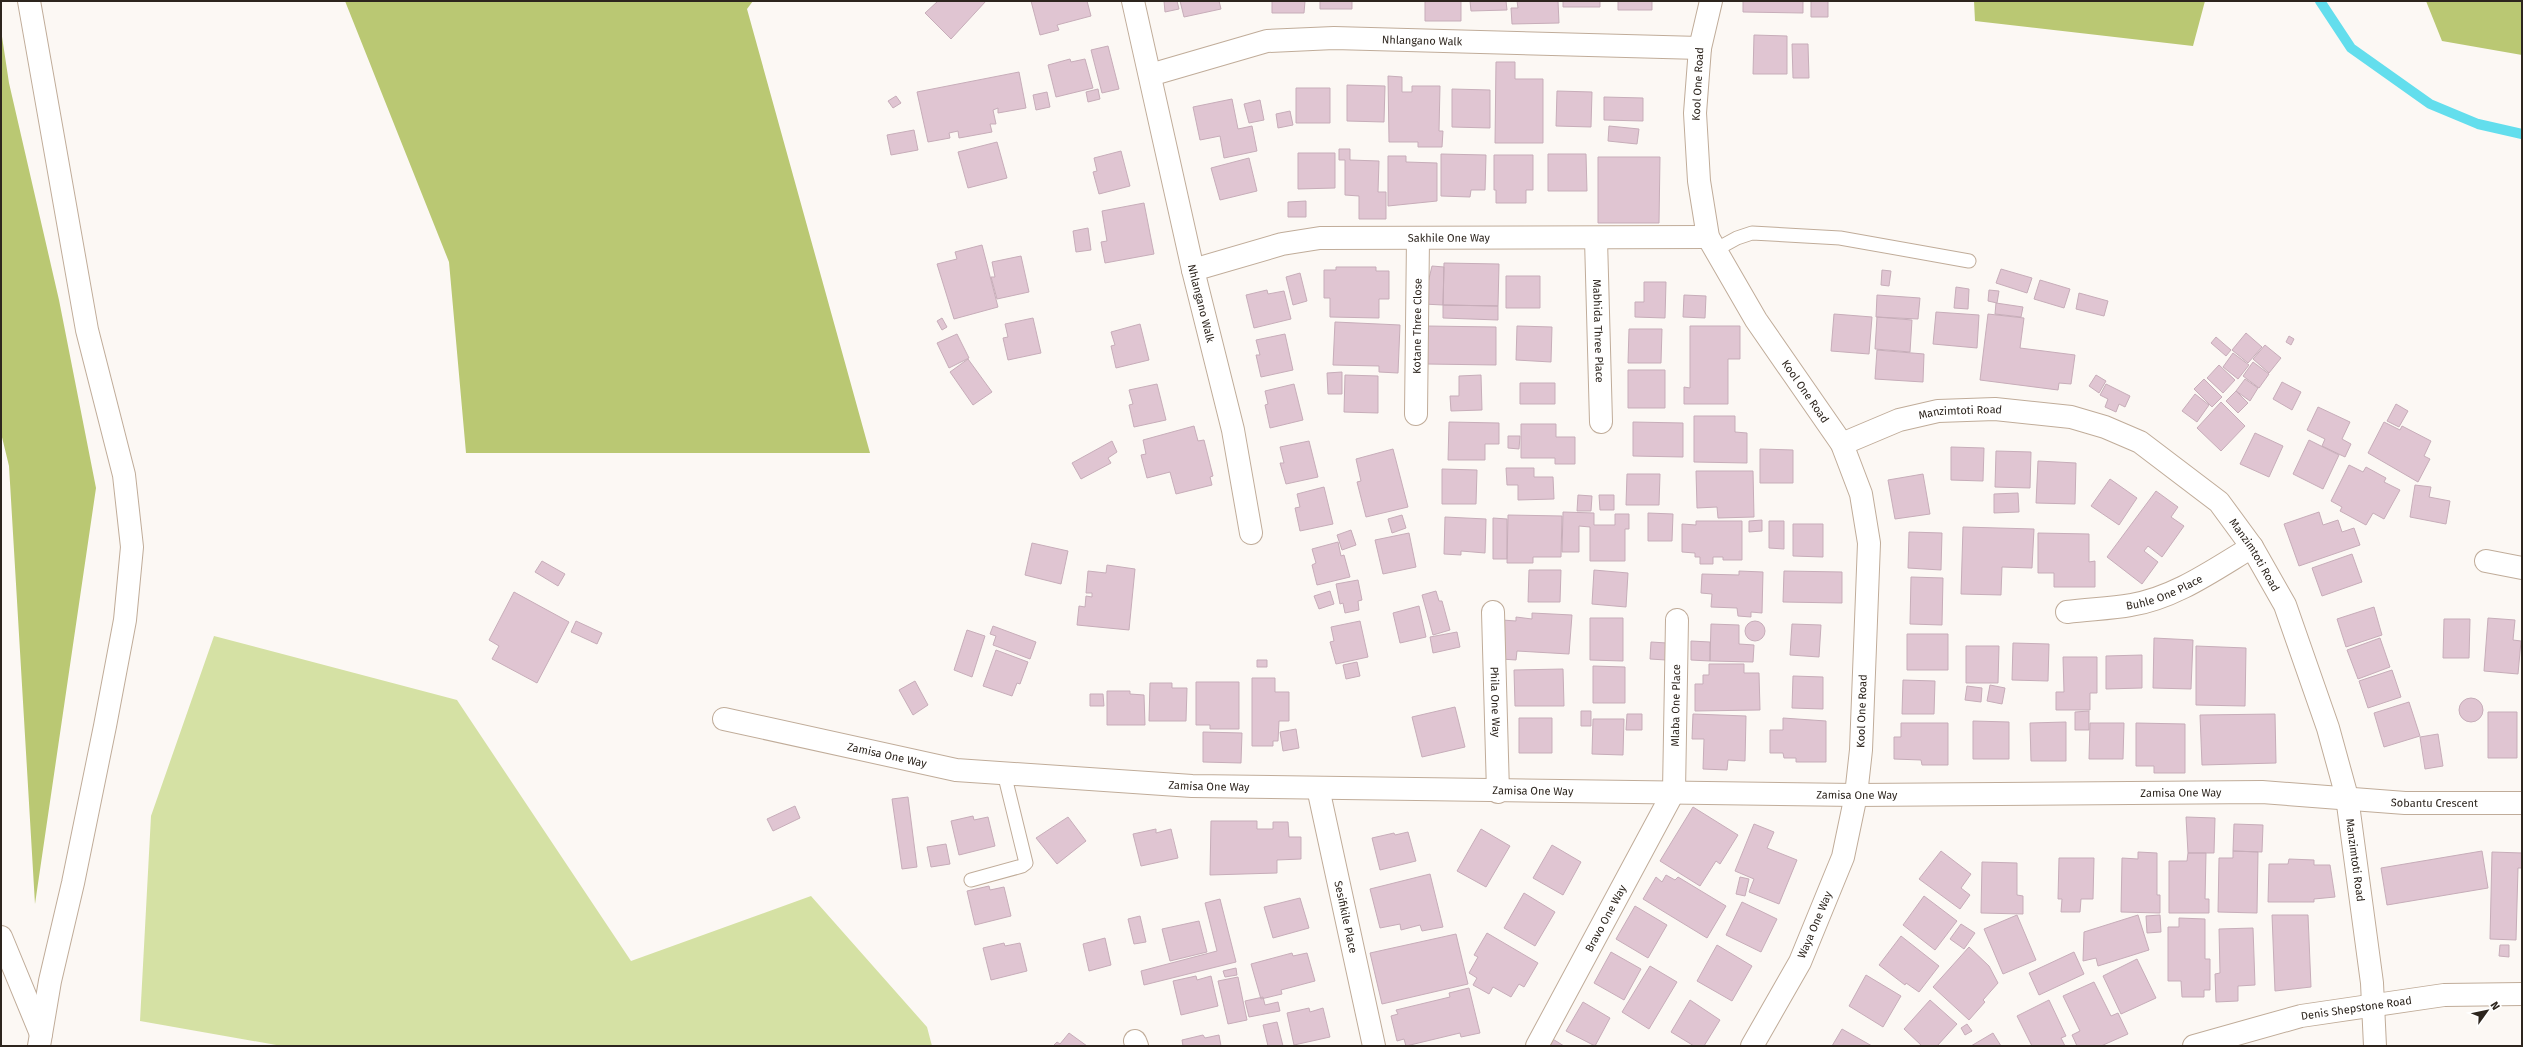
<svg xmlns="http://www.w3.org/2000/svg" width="2523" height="1047" font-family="'Fira Sans',sans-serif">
<rect width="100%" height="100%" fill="#fcf8f4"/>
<path fill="#d5e1a4" d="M214,636L457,700L631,961L811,896L927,1027L932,1046H282L140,1021L151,816Z"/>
<path fill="#bac873" d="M345,1H753L747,9L870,453H466L449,262Z
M1974,1H2205L2193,46L1975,21Z
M2426,1H2522V55L2442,41Z
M1,30L9,83L59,300L96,488L35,904L9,466L1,433Z"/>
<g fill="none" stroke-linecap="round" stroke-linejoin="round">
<path stroke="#63deed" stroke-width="10" d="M2320,1L2351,48L2430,104L2478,124L2522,134"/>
</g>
<path fill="#e0c5d2" stroke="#c7adb9" d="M938,1H986L951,39L925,13Z
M1031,1H1087L1091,16L1057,25L1059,30L1040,35Z
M1164,1H1177L1179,9L1165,12Z
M1180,1H1219L1221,9L1184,17Z
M1272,1H1305L1304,13H1272Z
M1320,1H1352V9H1320Z
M1425,1H1461V21H1425Z
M1470,1H1506L1507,10L1471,11Z
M1517,1H1558L1559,23L1512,24L1511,8H1518Z
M1563,1H1600V7H1563Z
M1618,1H1652V10H1618Z
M1743,1H1803V13L1743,12Z
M1811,1H1828V17H1811Z
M1754,35L1787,36V74H1753Z
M1792,44H1808L1809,78H1793Z
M1108,46L1119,89L1102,93L1091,50Z
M1070,59L1071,62L1085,59L1093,88L1056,97L1048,65Z
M1496,62H1515V79H1543V143H1495Z
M1019,72L1026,108L998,113V108L993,110L996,124H990L992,132L959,138L958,131L949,133L950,138L928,142L917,92Z
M1388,76L1402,77V92H1412V86H1440L1439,131H1443L1442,147H1418V142H1389Z
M1347,85L1385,86L1384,122L1347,121Z
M1296,88H1330V123H1296Z
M1098,89L1100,99L1088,102L1086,92Z
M1452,89L1490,90V128L1452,127Z
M1557,91L1592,92L1591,127L1556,126Z
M1047,92L1050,107L1036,110L1033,95Z
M896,96L901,103L893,108L888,101Z
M1604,97L1643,98V121L1604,120Z
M1232,99L1238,129L1252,126L1257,151L1224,158L1220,136L1200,140L1193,107Z
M1260,100L1264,120L1249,123L1244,104Z
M1290,111L1293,125L1278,128L1276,114Z
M1609,126L1639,129L1637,144L1608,141Z
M914,130L918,150L891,155L887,135Z
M997,142L1007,178L968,188L958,152Z
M1339,149H1350V160L1379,161L1378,192H1386V219H1359V196L1345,195V160H1339Z
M1121,151L1130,186L1099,194L1093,172L1097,171L1094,158Z
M1298,153H1335V188L1298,189Z
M1441,154L1486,155L1485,190H1471L1470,197L1441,196Z
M1548,154H1586L1587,191H1548Z
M1494,155H1533V190H1526V203H1496V190H1494Z
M1388,156H1406V162L1437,163V201L1388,206Z
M1598,157H1660L1659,223H1598Z
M1249,158L1257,191L1220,200L1211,168Z
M1306,201V217H1288V202Z
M1144,203L1154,254L1105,263L1101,242L1107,241L1102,211Z
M1088,228L1091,250L1076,252L1073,231Z
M982,245L998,307L954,319L937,264L957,259L955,252Z
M1021,256L1029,292L997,299L991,277H995L992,262Z
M1444,263L1499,264L1498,306L1443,305Z
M1432,266L1444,267L1443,305L1423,304Z
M1336,267H1376V271H1389V299H1379V318L1330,317V298H1324V270H1336Z
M2001,269L2032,278L2027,293L1996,283Z
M1882,270L1891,271L1889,286L1881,285Z
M1300,273L1307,301L1293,305L1286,277Z
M1506,276H1540V308H1506Z
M2040,280L2070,289L2064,308L2034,299Z
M1644,282H1666L1665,318L1635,317V302H1644Z
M1956,287L1969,289L1968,309L1954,308Z
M1267,290L1268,294L1284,291L1291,319L1254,328L1246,295Z
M1989,290L1999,291L1997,303L1988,301Z
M2079,293L2108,301L2104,316L2076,309Z
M1684,295L1706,296L1705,318L1683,317Z
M1877,295L1920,298L1918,319L1876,317Z
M1996,303L2023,307L2021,317L1995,314Z
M1443,305L1498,306V320L1443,318Z
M1936,312L1979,315L1977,348L1933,344Z
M1834,314L1872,317L1869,354L1831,351Z
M1988,314L2024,318L2020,348L2075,355L2071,384L2059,383L2058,390L1980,380Z
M1877,317L1912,320L1910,352L1875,349Z
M942,318L947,327L942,330L937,321Z
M1033,318L1041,353L1008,360L1003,338L1008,337L1005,324Z
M1335,322L1400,325L1398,373L1379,372V366L1333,365Z
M1140,324L1149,360L1116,368L1111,346L1115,345L1111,332Z
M1427,326L1496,327V365L1427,364Z
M1517,326L1552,327L1551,362L1516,360Z
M1690,326H1740V359H1728V404H1684V387L1690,388Z
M1629,329H1662L1661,363H1628Z
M2246,333L2262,347L2248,363L2232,350Z
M957,334L969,358L949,368L937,343Z
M1285,334L1293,370L1261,377L1256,355H1260L1256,340Z
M2289,336L2294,339L2291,345L2286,342Z
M2216,337L2231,350L2226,356L2211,343Z
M2265,345L2281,358L2269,373L2253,359Z
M1877,350L1924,354L1923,382L1875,379Z
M2233,353L2249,365L2238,379L2223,367Z
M968,359L992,392L973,405L950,372Z
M2253,362L2269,374L2259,388L2243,376Z
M2219,365L2235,380L2223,393L2207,378Z
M1628,370H1665V408H1628Z
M1342,372V394H1328L1327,373Z
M1345,375L1378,376V413L1344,412Z
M1481,375L1482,410L1451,411L1450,396H1459V376Z
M2096,375L2106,381L2099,393L2089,386Z
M2204,379L2222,397L2212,407L2194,389Z
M2245,379L2258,388L2250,401L2236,391Z
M2282,382L2301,392L2292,410L2273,399Z
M1520,383H1555V404H1520Z
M1157,384L1166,420L1134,427L1129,405L1133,404L1129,390Z
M1294,384L1303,420L1270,428L1265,405L1268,404L1265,391Z
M2106,384L2130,396L2125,407L2119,404L2116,412L2105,407L2108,399L2100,395Z
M2236,391L2248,403L2238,413L2226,401Z
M2195,394L2209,405L2197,422L2182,411Z
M2221,402L2245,426L2221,451L2197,428Z
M2396,404L2408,411L2399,427L2387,421Z
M2318,407L2350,422L2342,439L2351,444L2345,457L2322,446L2325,439L2307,430Z
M1694,416H1735V432L1747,433V463L1694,462Z
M1449,422L1499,423V444H1485V460H1448Z
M1633,422L1683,423V457L1633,456Z
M2384,422L2400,430L2402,426L2431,441L2424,456L2430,459L2418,482L2368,453Z
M1521,424H1556V437H1575V464H1555V458H1521Z
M1194,426L1198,441L1204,440L1213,476L1210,477L1212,485L1176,494L1170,472L1147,478L1141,455L1146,454L1143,440Z
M2255,433L2283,446L2269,477L2240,464Z
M1508,436H1520L1519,449L1508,448Z
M2309,440L2339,455L2323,489L2293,474Z
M1112,441L1117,452L1108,458L1111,463L1081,479L1072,463Z
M1309,441L1318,477L1286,484L1280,463H1284L1280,447Z
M1951,447L1984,448L1983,481L1951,480Z
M1393,449L1408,507L1366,517L1357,482L1361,481L1356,459Z
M1760,449L1793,450V483H1760Z
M1996,451L2031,452L2030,488L1995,487Z
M2038,461L2076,463L2075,504L2036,503Z
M2349,465L2363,472L2366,467L2386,478L2384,482L2400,490L2384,519L2373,513L2366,525L2340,511L2342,507L2331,501Z
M1506,468H1534V477H1553L1554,499L1518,500V485H1507Z
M1442,469L1477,470L1476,504H1442Z
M1696,471H1753L1754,517L1718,518L1717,507L1697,508Z
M1627,474H1660L1659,505H1626Z
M1923,474L1930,514L1895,519L1888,480Z
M2110,479L2137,498L2119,525L2091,506Z
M2415,485L2431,487L2429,497L2450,501L2446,524L2410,517Z
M1324,487L1333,524L1300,531L1295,508L1300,507L1297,494Z
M2156,491L2178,507L2171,517L2184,526L2162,557L2148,546L2144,551L2158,562L2142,584L2107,557Z
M2018,493L2019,512L1994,513V494Z
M1578,495L1592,496L1591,511H1577Z
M1599,495H1614V510H1600Z
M1563,512L1594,513V525H1615V514H1629V529H1625V561H1590V527L1579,526V552H1562Z
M2319,512L2323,525L2338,520L2342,532L2354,528L2360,545L2299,566L2284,524Z
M1648,513L1673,514L1672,541H1648Z
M1402,515L1406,528L1392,533L1388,519Z
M1508,515L1562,516L1561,557H1533V563H1507Z
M1445,517L1486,519L1485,553L1461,551V555L1444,554Z
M1493,518L1507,519V559H1493Z
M1762,520V531L1749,532V521Z
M1696,521H1742V560H1723V557H1713V564H1700V557H1695V553L1682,552V524L1696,525Z
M1769,521H1784V549L1769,548Z
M1793,524H1823V557L1793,556Z
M1963,527L2034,529L2032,568L2002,567L2001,595L1961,594Z
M1351,530L1356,545L1342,550L1337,535Z
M1909,532L1942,533L1941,570L1908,568Z
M1409,533L1416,567L1383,574L1375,540Z
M2038,533L2089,534V562L2095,561V587H2054V573H2038Z
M1338,542L1341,556L1344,555L1350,577L1317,585L1312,565L1316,563L1312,549Z
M1032,543L1068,551L1061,584L1025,575Z
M2352,554L2362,582L2322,596L2312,568Z
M542,561L565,574L558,586L535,572Z
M1107,565L1135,569L1129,630L1077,625L1079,606L1085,607L1086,596L1092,597V593H1086L1088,571L1106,573Z
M1529,570H1561L1560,602H1528Z
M1594,570L1628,573L1626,607L1592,604Z
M1739,571L1763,572L1762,613L1751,612V617L1738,616L1737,608L1711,607L1712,594L1701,593L1702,574L1739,575Z
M1784,571L1842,572V603L1783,602Z
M1911,577L1943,578L1942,625L1910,624Z
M1358,580L1362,600L1358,601L1359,610L1345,613L1343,603L1340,604L1336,584Z
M1330,591L1334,604L1319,609L1314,596Z
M1436,591L1439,601H1442L1450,630L1433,635L1422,595Z
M514,592L569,622L537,683L492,659L499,646L489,640Z
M1419,606L1426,637L1400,643L1393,613Z
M2374,607L2382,635L2346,647L2337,619Z
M1532,613L1572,615L1569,654L1517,651L1516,660L1501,659L1502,620L1516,621V617L1532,619Z
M1590,618H1623V661L1590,660Z
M2488,618L2515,620L2513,640L2521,641L2518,674L2484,671Z
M2444,619H2470L2469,658H2443Z
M1745 631a10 10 0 1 1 20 0a10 10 0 1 1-20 0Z
M576,621L602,633L597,644L571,632Z
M1360,621L1368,657L1336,664L1330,642L1334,641L1331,627Z
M1711,624L1739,625V644L1754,645L1753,662L1710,661Z
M1792,624L1821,625L1819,657L1790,655Z
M993,626L1036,642L1030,659L993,645L996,636L990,634Z
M967,630L985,636L972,677L954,670Z
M1457,632L1460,647L1433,653L1430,637Z
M1907,634H1948V670H1907Z
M2154,638L2193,640L2191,689L2153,688Z
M2380,638L2390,667L2358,679L2347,650Z
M1691,641L1710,642V661L1691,660Z
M1651,642L1667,643L1666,660L1650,659Z
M2013,643L2049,644L2048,681L2012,680Z
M1966,646H1999L1998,683H1966Z
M2196,646L2246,648L2245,706L2196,705Z
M996,650L1028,662L1020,684L1017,683L1012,696L983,686Z
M2142,655V688L2106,689V656Z
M2063,657H2097V693H2090V710H2056V692H2064Z
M1257,660H1267V667H1257Z
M1357,662L1360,676L1346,679L1343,665Z
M1709,664H1744V673H1759L1760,710L1695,711V684H1703V675H1709Z
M1593,666L1625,667V703H1593Z
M1563,669L1564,706H1515L1514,670Z
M2392,670L2401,697L2368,708L2359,681Z
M1793,676L1823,677V709L1792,708Z
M1252,678H1275V692H1289V721H1279L1278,741H1273V746H1252Z
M1903,680L1935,681L1934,714H1902Z
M915,681L928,705L913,715L899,690Z
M1196,682H1239V729H1210V725H1196Z
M1150,683H1172V688H1187L1186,721H1149Z
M1990,685L2005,688L2002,704L1987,701Z
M1967,686L1982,688L1981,702L1965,700Z
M1107,691H1130V694L1144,695L1145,725H1107Z
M1090,694H1103L1104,706H1090Z
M2459 710a12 12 0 1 1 24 0a12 12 0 1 1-24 0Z
M2409,702L2420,736L2384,747L2374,713Z
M1455,707L1465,747L1422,757L1412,717Z
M1581,711H1591V726H1581Z
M2089,711V730H2075V712Z
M2488,712H2517V758H2488Z
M1627,714H1642V730H1626Z
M1693,714L1746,716L1745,761L1728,760L1727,770L1703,769L1704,739H1692Z
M2275,714L2276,763L2202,765L2200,715Z
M1519,718H1552V753H1519Z
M1783,718L1826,721V762H1796V758H1784L1783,753H1770V730H1783Z
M1593,719H1624L1623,755L1592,754Z
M1973,721L2009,722V759H1973Z
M2066,722V761H2031L2030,723Z
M1901,723H1948V765H1922L1921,760L1894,759V737H1901Z
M2090,723H2124L2123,759H2089Z
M2136,723L2185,724V773H2154V766H2136Z
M1296,729L1299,748L1283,751L1280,732Z
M1203,732L1242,733L1241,763L1203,762Z
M2438,734L2443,766L2425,769L2420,737Z
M908,797L917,867L902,869L892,799Z
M795,806L800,818L773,831L767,819Z
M1693,807L1738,835L1720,864L1716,861L1700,886L1660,861Z
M973,816L974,820L988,817L995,846L959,855L951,821Z
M1068,817L1086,841L1057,864L1036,838Z
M2186,817L2215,818L2214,853H2188Z
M1211,821H1257V829H1273V822H1288L1289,837H1301V859L1277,860V873L1210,875Z
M1754,824L1774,832L1767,848L1797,860L1779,904L1749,892L1754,879L1735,871Z
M2234,824L2263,825L2262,852L2233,851Z
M1156,829V833L1171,829L1178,858L1141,866L1133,834Z
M1481,829L1510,846L1486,887L1457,871Z
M1408,832L1416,861L1380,870L1372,838L1394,833L1395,835Z
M946,844L950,864L931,867L927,847Z
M1552,845L1581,862L1563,895L1533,878Z
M1941,851L1971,874L1961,888L1970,895L1960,909L1919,879Z
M2233,851L2258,852L2257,913L2218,912L2219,858H2233Z
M2482,851L2488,888L2387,905L2381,868Z
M2138,852L2157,853V895H2160V913L2121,912L2122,858L2138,859Z
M2492,852L2522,853V868H2518L2516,940L2490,939Z
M2188,853H2206L2205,899H2209V913H2169V861H2187Z
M2059,858H2094L2093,899H2081L2080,912H2061L2062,899H2058Z
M2289,859L2314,860V865H2330L2335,897L2314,899V902H2268L2269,864H2288Z
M1982,862L2017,863V895L2023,896V914L1981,913Z
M1430,874L1443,927L1422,931L1420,925L1401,930L1400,924L1380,928L1370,889Z
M1666,875L1675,880L1678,877L1726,906L1707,938L1643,899L1656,877L1662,882Z
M1740,877L1749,879L1745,896L1736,894Z
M989,886L990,890L1004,887L1011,916L975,925L967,891Z
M1524,893L1555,912L1535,946L1504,928Z
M1924,896L1957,921L1935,950L1903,925Z
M1300,898L1309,928L1273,938L1264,907Z
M1220,899L1236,962L1144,985L1141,971L1217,951L1205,903Z
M1742,902L1777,919L1761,952L1726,935Z
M1635,906L1667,925L1648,958L1616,939Z
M2017,915L2036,960L2003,974L1984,929Z
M2138,915L2149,950L2098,966L2096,958L2083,961L2084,932Z
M2160,915L2161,932L2147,933L2146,916Z
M2272,915H2308L2311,987L2275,991Z
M1140,916L1146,942L1134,944L1128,919Z
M2179,918L2205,919V959H2210V990H2204V997H2182L2181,981H2168V927H2179Z
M1199,921L1207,952L1170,961L1162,929Z
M1961,924L1975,933L1964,949L1950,939Z
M2253,928L2255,985L2238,986V1001L2216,1002L2215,974L2220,973L2219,929Z
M1487,933L1538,963L1524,987L1519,984L1511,997L1493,987L1489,994L1473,985L1477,978L1469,973L1478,957L1474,955Z
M1456,934L1468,984L1382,1004L1370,953Z
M1901,936L1939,966L1919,992L1906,983L1905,985L1879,965Z
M1105,938L1111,965L1089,971L1083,944Z
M1004,943L1005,946L1020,943L1027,971L991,980L983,948Z
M1717,945L1752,966L1732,1001L1697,981Z
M2500,945H2509V957L2499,956Z
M1969,947L1989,966L1998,983L1983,1000L1985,1002L1969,1020L1933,987Z
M1611,952L1641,969L1624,1000L1594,983Z
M2074,952L2084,974L2039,995L2029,973Z
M1292,953L1293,956L1307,953L1315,981L1281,990L1282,994L1261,999L1251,964Z
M2137,959L2156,998L2121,1014L2103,976Z
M1650,966L1677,982L1649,1029L1622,1012Z
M1236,968L1237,975L1225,977L1223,971Z
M1866,975L1901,996L1883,1027L1849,1006Z
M1196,976L1197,980L1211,976L1218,1006L1181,1015L1173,981Z
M1238,977L1247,1020L1228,1024L1218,981Z
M2094,982L2111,1016L2118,1013L2128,1034L2101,1046H2077L2072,1035L2080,1031L2063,996Z
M1469,988L1480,1033L1461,1037L1460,1033L1406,1046L1404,1039L1397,1041L1391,1016L1398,1014L1396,1010L1450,997L1449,993Z
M1263,997L1265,1005L1278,1002L1280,1011L1249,1017L1245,1001Z
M1690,1000L1720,1020L1704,1046H1694L1671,1032Z
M1930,1000L1957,1024L1937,1046H1922L1904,1029Z
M2049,1000L2066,1036L2061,1038L2065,1046H2032L2017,1016Z
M1583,1002L1610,1018L1595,1046L1566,1031Z
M1309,1008L1310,1012L1323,1008L1330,1037L1294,1045L1287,1013Z
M1277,1022L1283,1046H1268L1263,1025Z
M1967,1024L1972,1031L1965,1035L1961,1028Z
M1842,1029L1872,1046H1832Z
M1069,1033L1087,1046H1053L1057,1042L1060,1044Z
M1993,1033L2001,1046H1971Z
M1203,1035L1205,1038L1219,1035L1221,1046H1183L1182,1040Z
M1551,1038L1564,1046H1546Z"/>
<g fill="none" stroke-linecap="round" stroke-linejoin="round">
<defs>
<path id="service" d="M1715,250L1737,238L1752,233L1840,238L1969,261
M971,880L1022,866L1026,863L1004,773"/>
<g id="minor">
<path d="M29,1L87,330L124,475L132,547L125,620L105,726L73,883L50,981L39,1046"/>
<path id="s1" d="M1133,1L1193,270L1233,430L1251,533"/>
<path id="s2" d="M1711,1L1700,48L1695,113L1699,181L1708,237L1756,320L1842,444L1861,494L1869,543L1861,750L1856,795L1843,857L1800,962L1752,1046"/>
<path id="s3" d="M1150,75L1267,41L1334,38L1700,48"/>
<path id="s4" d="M1596,239L1601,422"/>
<path id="s5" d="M1193,270L1282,244L1320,238L1708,237"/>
<path id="s6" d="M1416,414L1418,238"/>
<path id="s7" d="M1842,444L1899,420L1938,411L1995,409L2071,417L2105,427L2140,442L2219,502L2252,547L2285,605L2328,728L2347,797L2372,983L2375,1046"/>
<path d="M2486,561L2522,568"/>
<path id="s8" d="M1493,612L1498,792"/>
<path id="s9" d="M2067,612C2088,609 2110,609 2131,605C2175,598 2215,569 2252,547"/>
<path id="s10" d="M724,719L956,770L1192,786L1856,795L2262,792L2405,803H2522"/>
<path id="s11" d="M1318,788L1374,1046"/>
<path d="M1,937L41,1034"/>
<path d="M1135,1041L1137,1046"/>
<path id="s12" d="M1537,1046L1674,791L1677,620"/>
</g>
<g id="tertiary">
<path id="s13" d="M2194,1046L2301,1016L2444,995L2522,994"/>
</g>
</defs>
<use href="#service" stroke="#c0ac99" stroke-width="15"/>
<use href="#minor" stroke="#c0ac99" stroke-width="24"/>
<use href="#tertiary" stroke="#c0ac99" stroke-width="24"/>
<use href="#service" stroke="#fff" stroke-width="13"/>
<use href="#minor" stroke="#fff" stroke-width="22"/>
<use href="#tertiary" stroke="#fff" stroke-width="22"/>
</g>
<g text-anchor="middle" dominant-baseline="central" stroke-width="3" stroke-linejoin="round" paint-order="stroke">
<g font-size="11" fill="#2d251e" stroke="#fff">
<text stroke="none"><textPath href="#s3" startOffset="277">Nhlangano Walk</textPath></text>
<text transform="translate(1698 84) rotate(-87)">Kool One Road</text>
<text stroke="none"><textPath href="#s5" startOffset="260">Sakhile One Way</textPath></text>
<text stroke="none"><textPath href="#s1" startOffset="310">Nhlangano Walk</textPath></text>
<text stroke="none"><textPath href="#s6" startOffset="88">Kotane Three Close</textPath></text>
<text stroke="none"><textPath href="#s4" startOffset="92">Mabhida Three Place</textPath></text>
<text stroke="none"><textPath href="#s2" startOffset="421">Kool One Road</textPath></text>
<text stroke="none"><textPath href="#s7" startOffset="124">Manzimtoti Road</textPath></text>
<text stroke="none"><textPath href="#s7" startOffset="472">Manzimtoti Road</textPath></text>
<text stroke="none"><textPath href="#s9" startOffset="100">Buhle One Place</textPath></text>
<text stroke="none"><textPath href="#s8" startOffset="90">Phila One Way</textPath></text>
<text stroke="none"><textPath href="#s12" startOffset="375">Mlaba One Place</textPath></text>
<text transform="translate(1862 711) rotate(-88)">Kool One Road</text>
<text stroke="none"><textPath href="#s10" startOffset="167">Zamisa One Way</textPath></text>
<text stroke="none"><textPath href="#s10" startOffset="491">Zamisa One Way</textPath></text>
<text stroke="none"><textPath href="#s10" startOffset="815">Zamisa One Way</textPath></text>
<text stroke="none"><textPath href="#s10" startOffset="1463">Zamisa One Way</textPath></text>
<text stroke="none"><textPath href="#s10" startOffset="1139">Zamisa One Way</textPath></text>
<text stroke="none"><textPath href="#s10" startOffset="1717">Sobantu Crescent</textPath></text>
<text stroke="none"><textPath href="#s7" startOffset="796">Manzimtoti Road</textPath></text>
<text stroke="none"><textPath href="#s11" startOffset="132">Sesifikile Place</textPath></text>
<text stroke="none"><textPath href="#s12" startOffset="145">Bravo One Way</textPath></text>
<text transform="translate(1815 925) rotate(-67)">Waya One Way</text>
<text stroke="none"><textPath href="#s13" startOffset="167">Denis Shepstone Road</textPath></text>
</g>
</g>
<rect width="2523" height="1047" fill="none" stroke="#2d251e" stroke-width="4"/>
<g transform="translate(2487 1011) rotate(57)" stroke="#ffffff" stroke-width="3" paint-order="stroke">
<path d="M0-3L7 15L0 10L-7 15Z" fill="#2d251e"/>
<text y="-6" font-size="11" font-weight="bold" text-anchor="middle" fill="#2d251e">N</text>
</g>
</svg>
